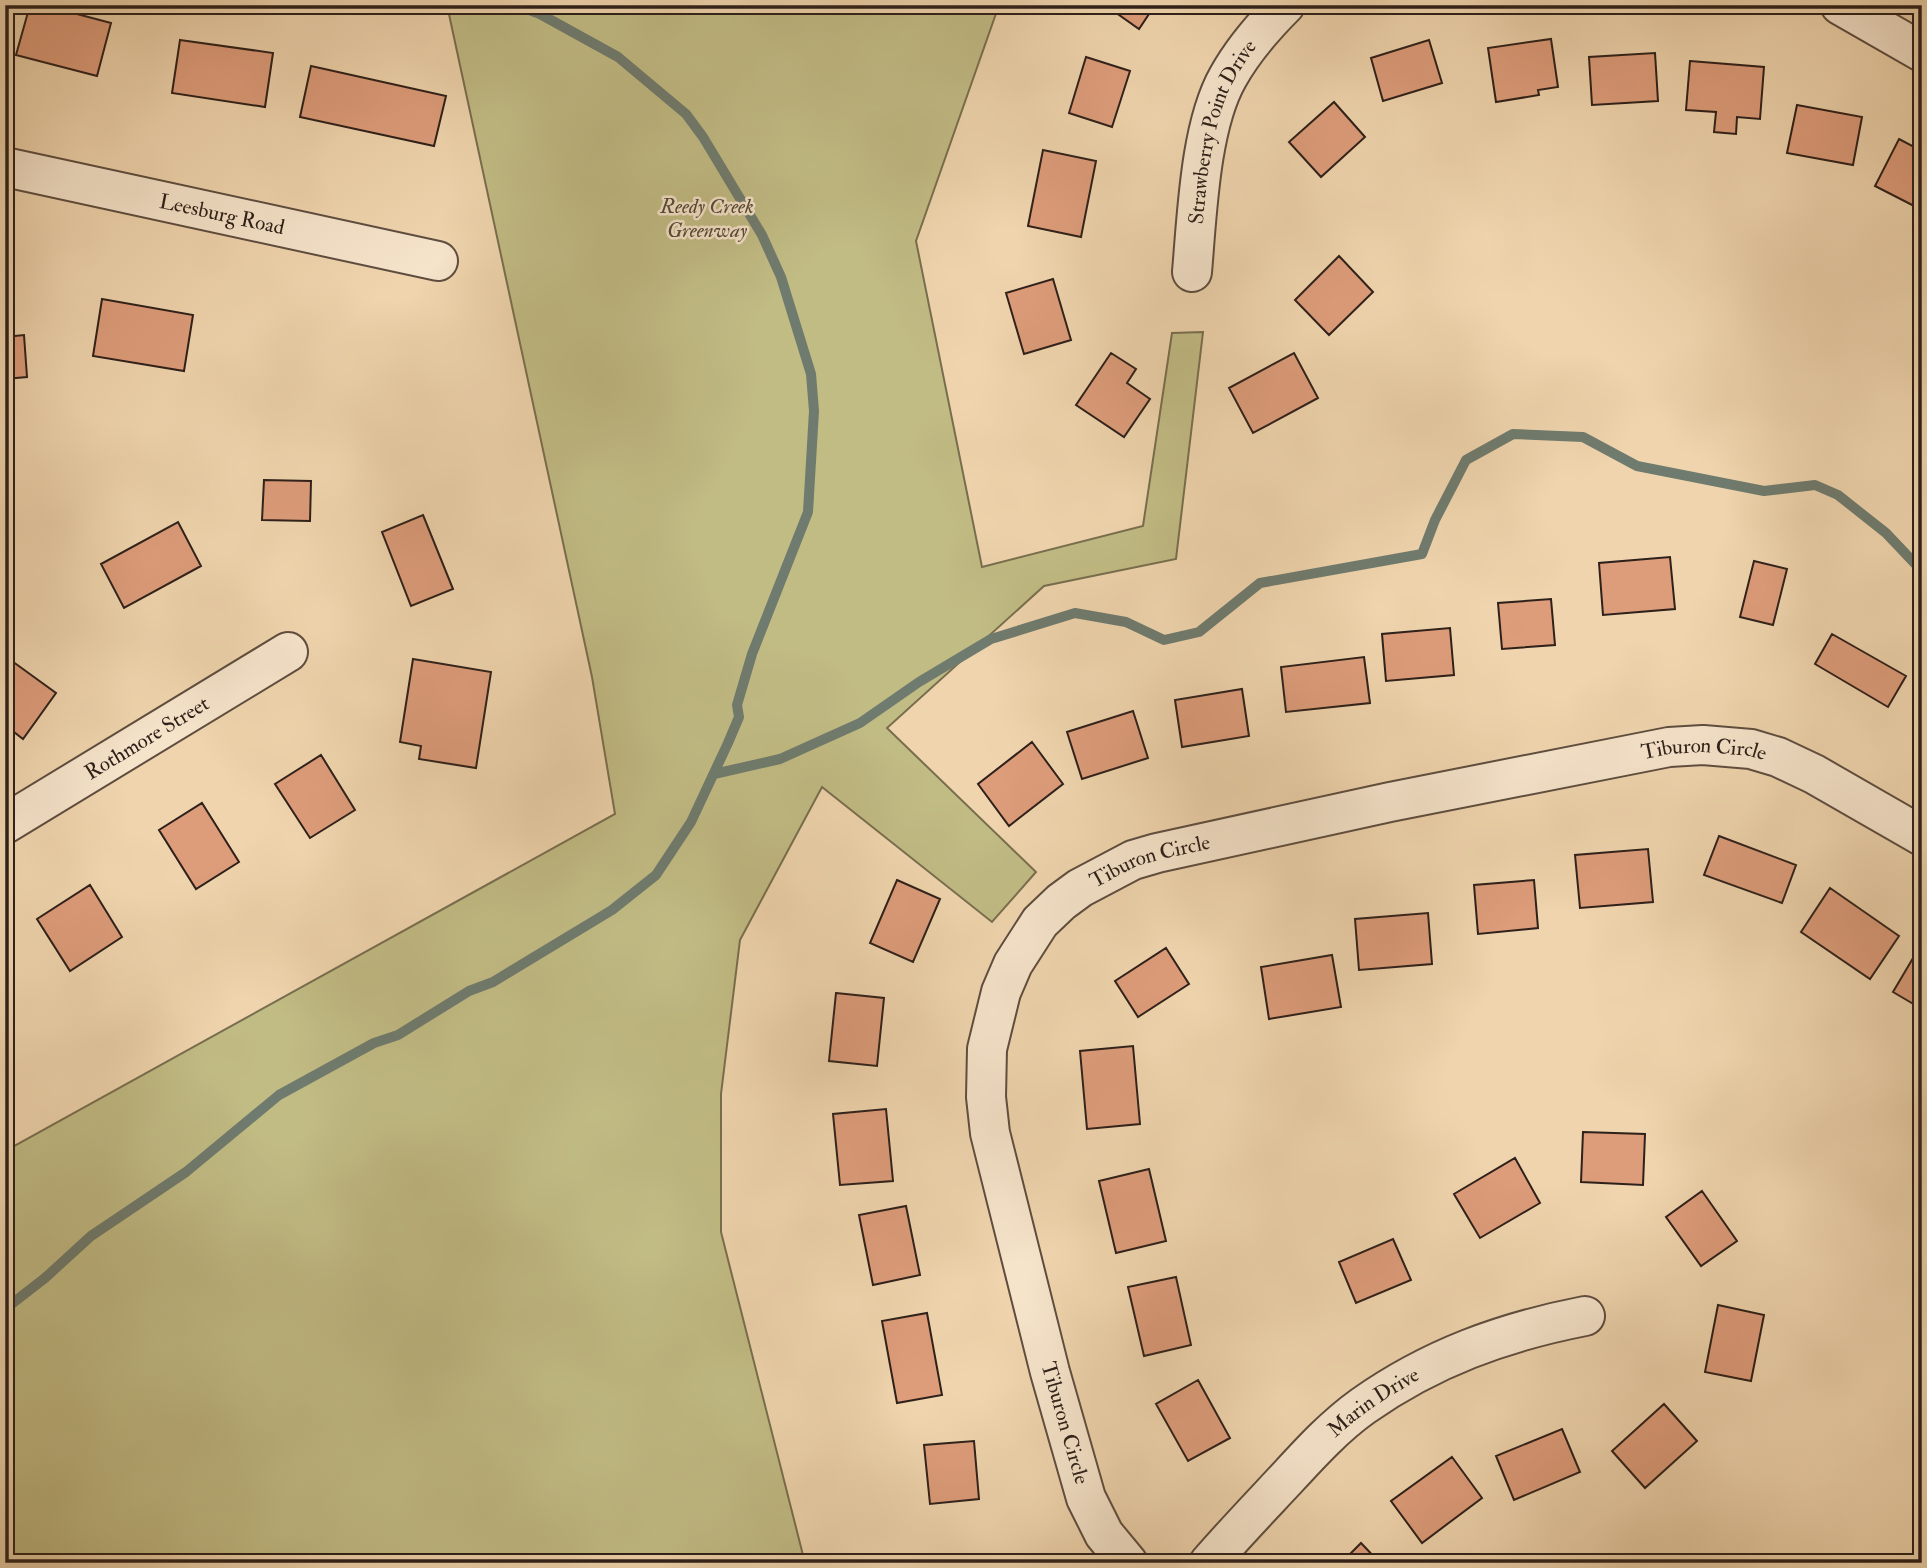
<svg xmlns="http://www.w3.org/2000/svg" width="1927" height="1568" font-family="'IM FELL Double Pica',serif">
<rect width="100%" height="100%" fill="#efd4ad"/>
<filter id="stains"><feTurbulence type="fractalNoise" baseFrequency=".00286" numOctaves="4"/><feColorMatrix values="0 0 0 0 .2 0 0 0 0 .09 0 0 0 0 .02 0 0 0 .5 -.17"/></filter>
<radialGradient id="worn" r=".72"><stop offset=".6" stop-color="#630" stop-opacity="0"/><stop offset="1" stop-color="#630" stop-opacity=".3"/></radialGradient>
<path fill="#c1bb84" stroke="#786e4f" stroke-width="2" d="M447,5H999L916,241L982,567L1143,526L1172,333L1203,332L1176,559L1044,586L887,728L1036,872L992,922L822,787L740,940L721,1094V1232L805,1563H5V1151L615,814L592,677Z"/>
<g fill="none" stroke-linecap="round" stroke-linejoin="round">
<path stroke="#6f7b6e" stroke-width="10" d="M714,774L780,759L860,723L919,682L991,639L1075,613L1126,622L1164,640L1199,632L1260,583L1422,554L1435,520L1466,460L1513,434L1583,437L1637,466L1764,491L1815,485L1838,495L1886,533L1922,571
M5,1309L45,1278L91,1236L186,1172L279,1095L374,1043L398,1035L469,991L493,982L612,910L656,875L691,822L728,743L739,717L737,705L752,654L808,512L814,411L811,374L781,277L762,235L703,137L686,114L618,57L540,14L516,5"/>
</g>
<path fill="#dd9c7a" stroke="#2e201a" stroke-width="2" d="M30,5H43L111,23L97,76L16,55Z
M1105,5H1155L1139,29Z
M1551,39L1558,87L1538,90L1539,95L1496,102L1488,48Z
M180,40L273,53L265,107L172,93Z
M1429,40L1442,83L1383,101L1371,58Z
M1655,53L1658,101L1592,105L1589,57Z
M1086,57L1130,71L1112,127L1069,113Z
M1690,61L1764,67L1760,119L1737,117L1736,134L1714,132L1716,112L1686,110Z
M311,66L446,96L434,146L300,117Z
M1334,102L1365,137L1321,177L1289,142Z
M1797,105L1862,117L1853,165L1787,153Z
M1899,139L1922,151V210L1875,186Z
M1043,150L1096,161L1081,237L1028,226Z
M1339,256L1373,292L1329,335L1295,300Z
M1053,279L1071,340L1024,354L1006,293Z
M102,299L193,315L184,371L93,356Z
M24,335L27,377L5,379V337Z
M1111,353L1136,369L1127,383L1150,399L1124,437L1076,405Z
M1294,353L1318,398L1253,433L1229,388Z
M264,480L311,481L310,521L262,520Z
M423,515L453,589L411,606L382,532Z
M178,522L201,566L124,608L101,564Z
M1670,557L1675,609L1603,615L1599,563Z
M1754,561L1787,569L1773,625L1740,617Z
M1551,599L1555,645L1502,649L1498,603Z
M1450,628L1454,675L1386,681L1382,634Z
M1832,634L1906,676L1888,707L1815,664Z
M5,656L56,693L23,739L5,725Z
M1364,657L1370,703L1286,712L1281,667Z
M413,659L491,672L476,768L419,759L421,746L400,742Z
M1242,689L1249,736L1182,747L1175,700Z
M1133,711L1148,758L1082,779L1067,732Z
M1032,742L1063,784L1009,826L978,784Z
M321,755L355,810L310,838L275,784Z
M202,803L239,862L196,889L159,830Z
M1719,836L1796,865L1782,903L1704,875Z
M1648,849L1653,902L1580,908L1575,855Z
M897,880L940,899L913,962L870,943Z
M1534,880L1538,928L1478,934L1474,885Z
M90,885L122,937L70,971L37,919Z
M1830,888L1899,936L1870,979L1801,932Z
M1428,913L1432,964L1359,970L1355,919Z
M1166,948L1189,984L1138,1017L1115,981Z
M1919,948L1922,949V1009L1893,992Z
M1332,955L1341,1007L1269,1019L1261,967Z
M836,993L884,998L877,1066L829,1061Z
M1133,1046L1140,1124L1087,1129L1080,1051Z
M886,1109L893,1181L840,1185L833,1114Z
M1583,1132L1645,1134L1643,1185L1581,1182Z
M1515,1158L1540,1203L1480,1238L1454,1194Z
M1149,1169L1166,1241L1116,1253L1099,1181Z
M1702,1191L1737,1241L1701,1266L1666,1217Z
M906,1206L920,1275L873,1285L859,1215Z
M1393,1239L1411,1280L1356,1303L1339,1262Z
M1176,1277L1191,1345L1144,1356L1128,1287Z
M1718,1305L1764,1315L1751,1381L1705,1372Z
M927,1313L942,1395L897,1403L882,1321Z
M1198,1380L1230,1438L1188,1461L1156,1404Z
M1664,1404L1697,1441L1645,1488L1612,1451Z
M1562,1429L1580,1472L1514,1500L1496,1456Z
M974,1441L979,1499L930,1504L924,1445Z
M1452,1457L1482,1498L1422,1543L1391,1501Z
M1361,1543L1380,1563H1341Z"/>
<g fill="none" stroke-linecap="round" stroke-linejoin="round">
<defs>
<g id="minor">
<path d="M1840,5L1922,52"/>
<path id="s1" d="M5,167L438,261"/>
<path id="s2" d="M1192,272C1197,215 1200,126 1228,77C1243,50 1263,27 1285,5"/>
<path id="s3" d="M5,824L288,652"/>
<path id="s4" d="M1128,1563L1104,1534L1086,1498L1050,1372L990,1133L986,1097L987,1049L1001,992L1013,964L1040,922L1061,902L1080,888L1133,860L1157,853L1390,802L1669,747L1703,745L1751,749L1778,757L1814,774L1922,836"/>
<path id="s5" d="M1209,1563C1235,1533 1262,1505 1289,1476C1312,1451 1335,1426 1363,1406C1431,1358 1503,1332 1585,1316"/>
</g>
</defs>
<use href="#minor" stroke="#5e4d3f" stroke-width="42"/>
<use href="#minor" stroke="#f5e3ca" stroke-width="38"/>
</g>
<g text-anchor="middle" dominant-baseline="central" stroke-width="5" stroke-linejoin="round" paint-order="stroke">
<g font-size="21" fill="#2e201a" stroke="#f5e3ca">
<text stroke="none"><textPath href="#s2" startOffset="145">Strawberry Point Drive</textPath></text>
<text stroke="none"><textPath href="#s1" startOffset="222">Leesburg Road</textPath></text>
<text stroke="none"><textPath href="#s3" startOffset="166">Rothmore Street</textPath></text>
<text stroke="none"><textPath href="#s4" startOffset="1374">Tiburon Circle</textPath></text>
<text stroke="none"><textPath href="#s4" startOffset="807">Tiburon Circle</textPath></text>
<text stroke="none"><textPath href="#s5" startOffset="231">Marin Drive</textPath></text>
<text transform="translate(1065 1423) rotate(74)">Tiburon Circle</text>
</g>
<g font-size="21" font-style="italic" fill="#534734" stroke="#f5e3ca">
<text x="707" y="206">Reedy Creek<tspan x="707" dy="24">Greenway</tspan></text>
</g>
</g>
<rect width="1927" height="1568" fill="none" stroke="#efd4ad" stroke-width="28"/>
<rect x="7" y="7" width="1913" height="1554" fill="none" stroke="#2e201a" stroke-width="3.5"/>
<rect x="14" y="14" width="1899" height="1540" fill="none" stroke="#2e201a" stroke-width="2"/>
<rect width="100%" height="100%" filter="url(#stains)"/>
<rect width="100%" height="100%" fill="url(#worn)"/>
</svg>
